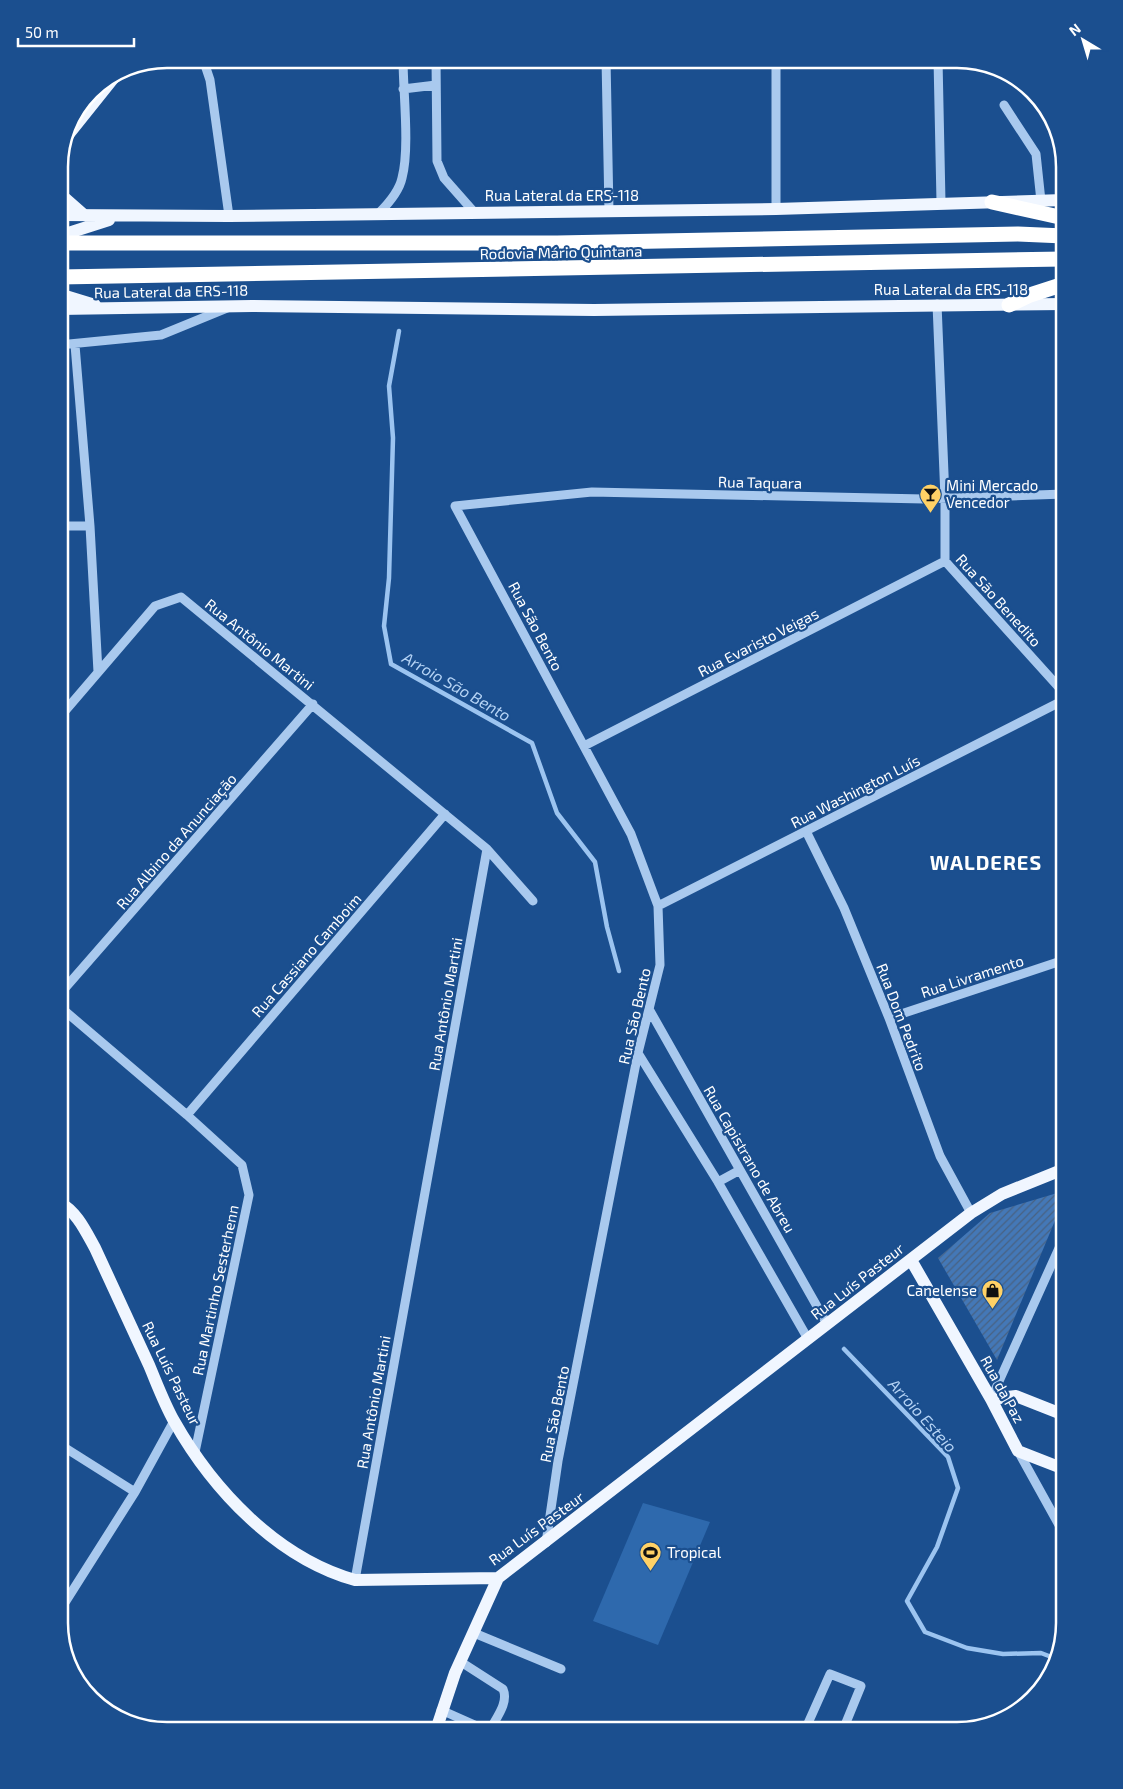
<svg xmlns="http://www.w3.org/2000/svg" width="1123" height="1789" font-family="'Exo 2',sans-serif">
<defs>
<pattern id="building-hatch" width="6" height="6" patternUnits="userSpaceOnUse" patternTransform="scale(1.25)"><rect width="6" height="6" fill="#4478b7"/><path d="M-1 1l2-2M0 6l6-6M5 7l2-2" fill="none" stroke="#486282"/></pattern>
</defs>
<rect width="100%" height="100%" fill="#1b4f8f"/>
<path fill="#2e69ad" d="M643,1503L710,1522L658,1645L593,1621Z"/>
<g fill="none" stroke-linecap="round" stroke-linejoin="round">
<path stroke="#9cc4f0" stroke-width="4.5" d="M399,331L389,386L393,438L389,578L384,626L391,664L532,743L557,813L595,862L607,927L619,971
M844,1349L948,1457L958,1488L937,1547L907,1601L925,1632L967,1648L1003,1654L1041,1653L1054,1658"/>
</g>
<path fill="url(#building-hatch)" d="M1064,1191V1199L997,1360L938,1258L990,1213Z"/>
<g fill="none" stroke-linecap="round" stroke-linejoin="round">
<path stroke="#a9c9ee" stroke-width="9" d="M203,59L210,80L229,216
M436,59L437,161L444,178L474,212
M606,59L609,211
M938,59L941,202
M403,89L436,85
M1004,105L1036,154L1041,201
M776,209V59
M379,213C388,204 399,192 402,178C410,148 403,91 403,59
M937,304L945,498V561L1064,693
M59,345L161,335L227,308
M75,345L90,526L98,672
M59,526H90
M59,718L155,606L181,597L487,849L533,901
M584,746L945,561
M806,831L844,908L889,1018L940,1156L971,1213
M658,906L1064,700
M59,995L313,704
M59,1006L187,1115L242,1165L249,1195L195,1452
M649,1009L827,1324
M889,1018L1064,960
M638,1053L718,1182L808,1339
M187,1115L445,814
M718,1182L740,1170
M991,1399L1064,1237
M59,1444L135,1492
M1018,1451L1064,1534
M546,1543L558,1461L638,1053L660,965L658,906L631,834L455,506L592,492L924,499L1064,494
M355,1580L487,849
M59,1612L135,1492L174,1421
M474,1633L561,1669
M461,1662L503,1689C509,1703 496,1718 490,1730
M441,1710L486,1730
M805,1730L830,1674L861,1686L843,1730"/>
<path stroke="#f0f6ff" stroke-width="12" d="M64,140L120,70
M59,193L84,215
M59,215L229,216L776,209L1064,200
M59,236L109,220
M59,294L95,305
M59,309L252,306L594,310L1064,304
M59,1202C77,1212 85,1230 95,1248C113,1287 131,1326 149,1365C157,1384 164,1403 174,1421C213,1490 277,1558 355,1580L498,1578L971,1213L1002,1194L1064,1169
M911,1260L991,1399L1018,1451L1064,1469
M991,1399L1016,1396L1064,1415
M436,1730L455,1673L498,1578"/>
<path stroke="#fff" stroke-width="15" d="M992,202L1064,218
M59,243H557L1018,234L1064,236
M59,277L1064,259
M1009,305L1030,295L1064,284"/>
</g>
<defs>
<symbol id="bar-pin" viewBox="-11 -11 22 30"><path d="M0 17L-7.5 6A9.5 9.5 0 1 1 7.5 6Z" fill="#ffd166" stroke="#1b4f8f"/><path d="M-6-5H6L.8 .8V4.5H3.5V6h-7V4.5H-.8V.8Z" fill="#111"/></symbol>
<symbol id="shop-pin" viewBox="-11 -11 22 30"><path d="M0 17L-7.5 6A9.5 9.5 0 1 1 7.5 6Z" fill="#ffd166" stroke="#1b4f8f"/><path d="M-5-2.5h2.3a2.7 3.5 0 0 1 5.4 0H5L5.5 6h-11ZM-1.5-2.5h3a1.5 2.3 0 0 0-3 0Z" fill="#111"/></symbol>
<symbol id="stadium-pin" viewBox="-11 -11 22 30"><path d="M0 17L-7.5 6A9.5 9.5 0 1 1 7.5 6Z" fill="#ffd166" stroke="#1b4f8f"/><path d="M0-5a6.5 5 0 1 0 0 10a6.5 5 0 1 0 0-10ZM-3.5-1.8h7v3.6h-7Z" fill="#111"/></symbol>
</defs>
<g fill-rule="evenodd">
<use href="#bar-pin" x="918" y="482" width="25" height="34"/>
<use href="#shop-pin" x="980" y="1278" width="25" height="34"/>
<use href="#stadium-pin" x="638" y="1540" width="25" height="34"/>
</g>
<g text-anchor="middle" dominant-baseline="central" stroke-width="4.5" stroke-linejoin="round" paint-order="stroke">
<g font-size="15" fill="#fff" stroke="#1b4f8f">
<text x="562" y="195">Rua Lateral da ERS-118</text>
<text transform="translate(561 252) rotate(-1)">Rodovia Mário Quintana</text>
<text x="951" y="289">Rua Lateral da ERS-118</text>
<text transform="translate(171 291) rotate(-1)">Rua Lateral da ERS-118</text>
<text transform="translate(760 482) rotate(1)">Rua Taquara</text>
<text transform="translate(999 600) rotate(48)">Rua São Benedito</text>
<text transform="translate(536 626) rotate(62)">Rua São Bento</text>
<text transform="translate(758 642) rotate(-27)">Rua Evaristo Veigas</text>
<text transform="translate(260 644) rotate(39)">Rua Antônio Martini</text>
<text transform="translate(855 791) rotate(-27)">Rua Washington Luís</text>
<text transform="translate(176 841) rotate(-49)">Rua Albino da Anunciação</text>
<text transform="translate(306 955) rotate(-49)">Rua Cassiano Camboim</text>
<text transform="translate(972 976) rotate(-18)">Rua Livramento</text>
<text transform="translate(445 1004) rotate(-80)">Rua Antônio Martini</text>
<text transform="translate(634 1016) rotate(-77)">Rua São Bento</text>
<text transform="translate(902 1017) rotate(69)">Rua Dom Pedrito</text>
<text transform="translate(750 1159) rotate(60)">Rua Capistrano de Abreu</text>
<text transform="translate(857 1281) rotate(-38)">Rua Luís Pasteur</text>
<text transform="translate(215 1290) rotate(-78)">Rua Martinho Sesterhenn</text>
<text transform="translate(172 1373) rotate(64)">Rua Luís Pasteur</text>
<text transform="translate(1003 1389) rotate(61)">Rua da Paz</text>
<text transform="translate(373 1402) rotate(-80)">Rua Antônio Martini</text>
<text transform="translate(554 1414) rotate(-79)">Rua São Bento</text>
<text transform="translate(536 1528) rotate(-36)">Rua Luís Pasteur</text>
</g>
<g font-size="15" fill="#fff" stroke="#1b4f8f" text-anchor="start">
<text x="946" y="485">Mini Mercado<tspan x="946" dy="17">Vencedor</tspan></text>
<text x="977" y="1290" text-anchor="end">Canelense</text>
<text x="667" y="1552">Tropical</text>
</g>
<g font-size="16" font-style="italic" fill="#b5d3f5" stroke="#1b4f8f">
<text transform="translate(457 686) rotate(30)">Arroio São Bento</text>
<text transform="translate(923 1415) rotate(48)">Arroio Esteio</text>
</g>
<g font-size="20" font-weight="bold" letter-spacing="1" fill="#fff" stroke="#1b4f8f">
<text x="986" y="862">WALDERES</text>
</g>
</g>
<path d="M0 0H1123V1789H0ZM167 68H957A99 99 0 0 1 1056 167V1623A99 99 0 0 1 957 1722H167A99 99 0 0 1 68 1623V167A99 99 0 0 1 167 68Z" fill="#1b4f8f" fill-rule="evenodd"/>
<path fill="none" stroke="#fff" stroke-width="2.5" d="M167 68H957A99 99 0 0 1 1056 167V1623A99 99 0 0 1 957 1722H167A99 99 0 0 1 68 1623V167A99 99 0 0 1 167 68Z"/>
<g transform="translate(1083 40) rotate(322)" stroke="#1b4f8f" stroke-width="4" paint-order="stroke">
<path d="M0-4L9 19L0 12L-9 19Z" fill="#ffffff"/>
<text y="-8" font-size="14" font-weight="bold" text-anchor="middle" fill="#ffffff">N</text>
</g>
<path d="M18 38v8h116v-8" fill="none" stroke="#ffffff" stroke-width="2.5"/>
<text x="25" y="38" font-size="15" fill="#ffffff" stroke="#1b4f8f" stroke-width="4" paint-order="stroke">50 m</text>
</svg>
